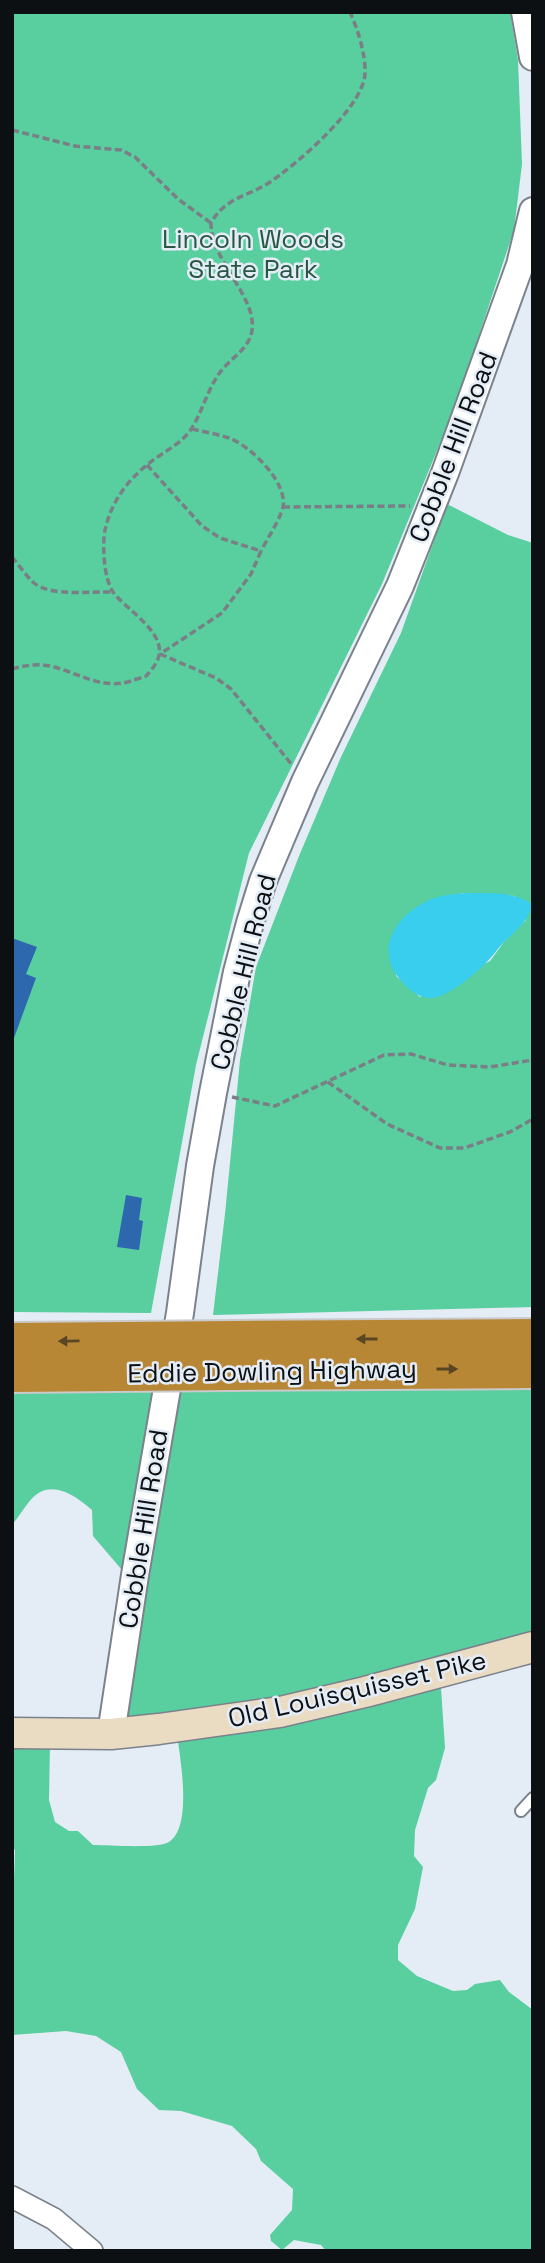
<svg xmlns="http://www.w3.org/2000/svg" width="545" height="2263" font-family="'Space Grotesk',sans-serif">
<rect width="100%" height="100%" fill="#e4ecf6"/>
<path fill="#59ce9f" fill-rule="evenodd" d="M12,12H510L518,60L522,164L514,230L455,407L382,584L249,853L196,1065L151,1313L12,1312Z
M447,504L508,535L533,543V1307L213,1315L225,1214L240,1060L256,967L299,856L341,757L401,633ZM466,893L515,896L526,920L504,942L490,961L420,997L396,976L411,912C430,900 444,895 466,893Z
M12,1373L533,1385V1646L440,1673L445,1748L436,1780L428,1788L415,1830L414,1856L423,1867L415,1909L398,1945V1960L417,1976L453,1991L467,1990L475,1984L500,1980L509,1992L533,2010V2251H326L321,2245L294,2240L282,2250L271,2241L270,2235L292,2210L293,2189L261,2161L256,2149L232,2126L181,2111L159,2110L137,2089L121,2052L96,2036L66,2031L12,2035V1884L14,1880L15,1850L12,1847V1741L50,1743L49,1800L55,1822L69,1831H78L93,1845C108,1845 158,1849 169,1842C194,1826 179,1752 176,1727L118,1714L132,1586L122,1570L93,1536L92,1510C78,1498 56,1481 37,1494C29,1499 19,1517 12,1525Z"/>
<path fill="#39cdee" d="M466,893C488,893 514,891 532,904C529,924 509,935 497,950C487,965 451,996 433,998C422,999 413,993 405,985C372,953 393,917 429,900C441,895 454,894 466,893Z"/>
<path fill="#2d68af" d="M12,938L37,947L26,974L36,978L14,1038Z
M126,1195L142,1198L139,1220L143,1221L139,1250L117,1247Z"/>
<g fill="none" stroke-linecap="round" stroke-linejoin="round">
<defs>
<path id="service" d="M521,1811L533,1798"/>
<path id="minor" d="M12,2197L54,2219L92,2251"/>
<path id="tertiary" d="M525,12L533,57
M111,1734L135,1575L180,1313L200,1166L213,1093L237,972L250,923L263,881L282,836L305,782L400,586L445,473L520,265L533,211"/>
<path id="secondary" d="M12,1733L111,1734L159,1729L280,1712L365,1692L533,1647"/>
<path id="motorway" d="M235,1340L533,1338
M12,1342L126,1341
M232,1371L533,1369
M12,1373L116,1372"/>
</defs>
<use href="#service" stroke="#7b828b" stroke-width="14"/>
<use href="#minor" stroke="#7b828b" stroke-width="24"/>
<use href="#tertiary" stroke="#7b828b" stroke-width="30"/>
<use href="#secondary" stroke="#7b828b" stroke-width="33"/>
<use href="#motorway" stroke="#cacacb" stroke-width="42"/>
<path stroke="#7a7f86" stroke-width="3.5" stroke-dasharray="7 3.5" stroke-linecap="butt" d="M12,130L75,146L121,150L135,157L178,199L211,223
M192,429C204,432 217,434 229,438C251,446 288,483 283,507C280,520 267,539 261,551
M147,465L202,526L220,538L261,551L251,574L222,613L160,654
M283,507L410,506
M12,557C19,565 26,576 34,583C51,597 91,591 112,592
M160,654L216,678L231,689L292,765
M12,669C26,665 40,663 54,667C80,674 103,690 131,681C135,679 142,678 146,676C149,673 154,667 156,663C172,635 128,612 113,592C104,579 102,546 105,530C111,503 126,482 147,465C162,452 181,445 192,428C203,410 208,388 221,371C232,357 250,348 252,330C257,297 211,261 211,223C224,199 245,197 267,184C295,166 363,108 365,74C366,55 358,30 350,12
M328,1082L387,1124L440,1148H464L510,1132L533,1119
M232,1097L275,1106L384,1055L411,1054L448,1065L490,1067L533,1060"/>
<use href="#service" stroke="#fff" stroke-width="10"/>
<use href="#minor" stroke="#fff" stroke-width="21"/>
<use href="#tertiary" stroke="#fff" stroke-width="26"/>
<use href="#secondary" stroke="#eadbc3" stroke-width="30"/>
<use href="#motorway" stroke="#b88736" stroke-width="38"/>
<defs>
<path id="motorway-bridge" d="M126,1341L235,1340
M116,1372L232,1371"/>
</defs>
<use href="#motorway-bridge" stroke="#cacacb" stroke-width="42" stroke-linecap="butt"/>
<use href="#motorway-bridge" stroke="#b88736" stroke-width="38"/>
</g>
<defs><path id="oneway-solid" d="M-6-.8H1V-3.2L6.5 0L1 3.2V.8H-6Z" transform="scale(1.75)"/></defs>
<g fill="#5a4623">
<use href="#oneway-solid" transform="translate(367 1339) rotate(180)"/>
<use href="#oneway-solid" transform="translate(69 1341) rotate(179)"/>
<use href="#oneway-solid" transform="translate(447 1369)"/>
</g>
<g text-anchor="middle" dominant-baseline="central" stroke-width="5" stroke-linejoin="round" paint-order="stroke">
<g font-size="26" fill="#285844" stroke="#e4ecf6">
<text x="253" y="239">Lincoln Woods<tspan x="253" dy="30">State Park</tspan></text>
</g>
<g font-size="26" fill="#0d1013" stroke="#e4ecf6">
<text transform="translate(453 447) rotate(-69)">Cobble Hill Road</text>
<text transform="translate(243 972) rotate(-76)">Cobble Hill Road</text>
<text transform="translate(272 1371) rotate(-1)">Eddie Dowling Highway</text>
<text transform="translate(143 1529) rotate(-81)">Cobble Hill Road</text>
<text transform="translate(357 1689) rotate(-13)">Old Louisquisset Pike</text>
</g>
</g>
<rect width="545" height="2263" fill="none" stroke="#0d1013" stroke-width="28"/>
</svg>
